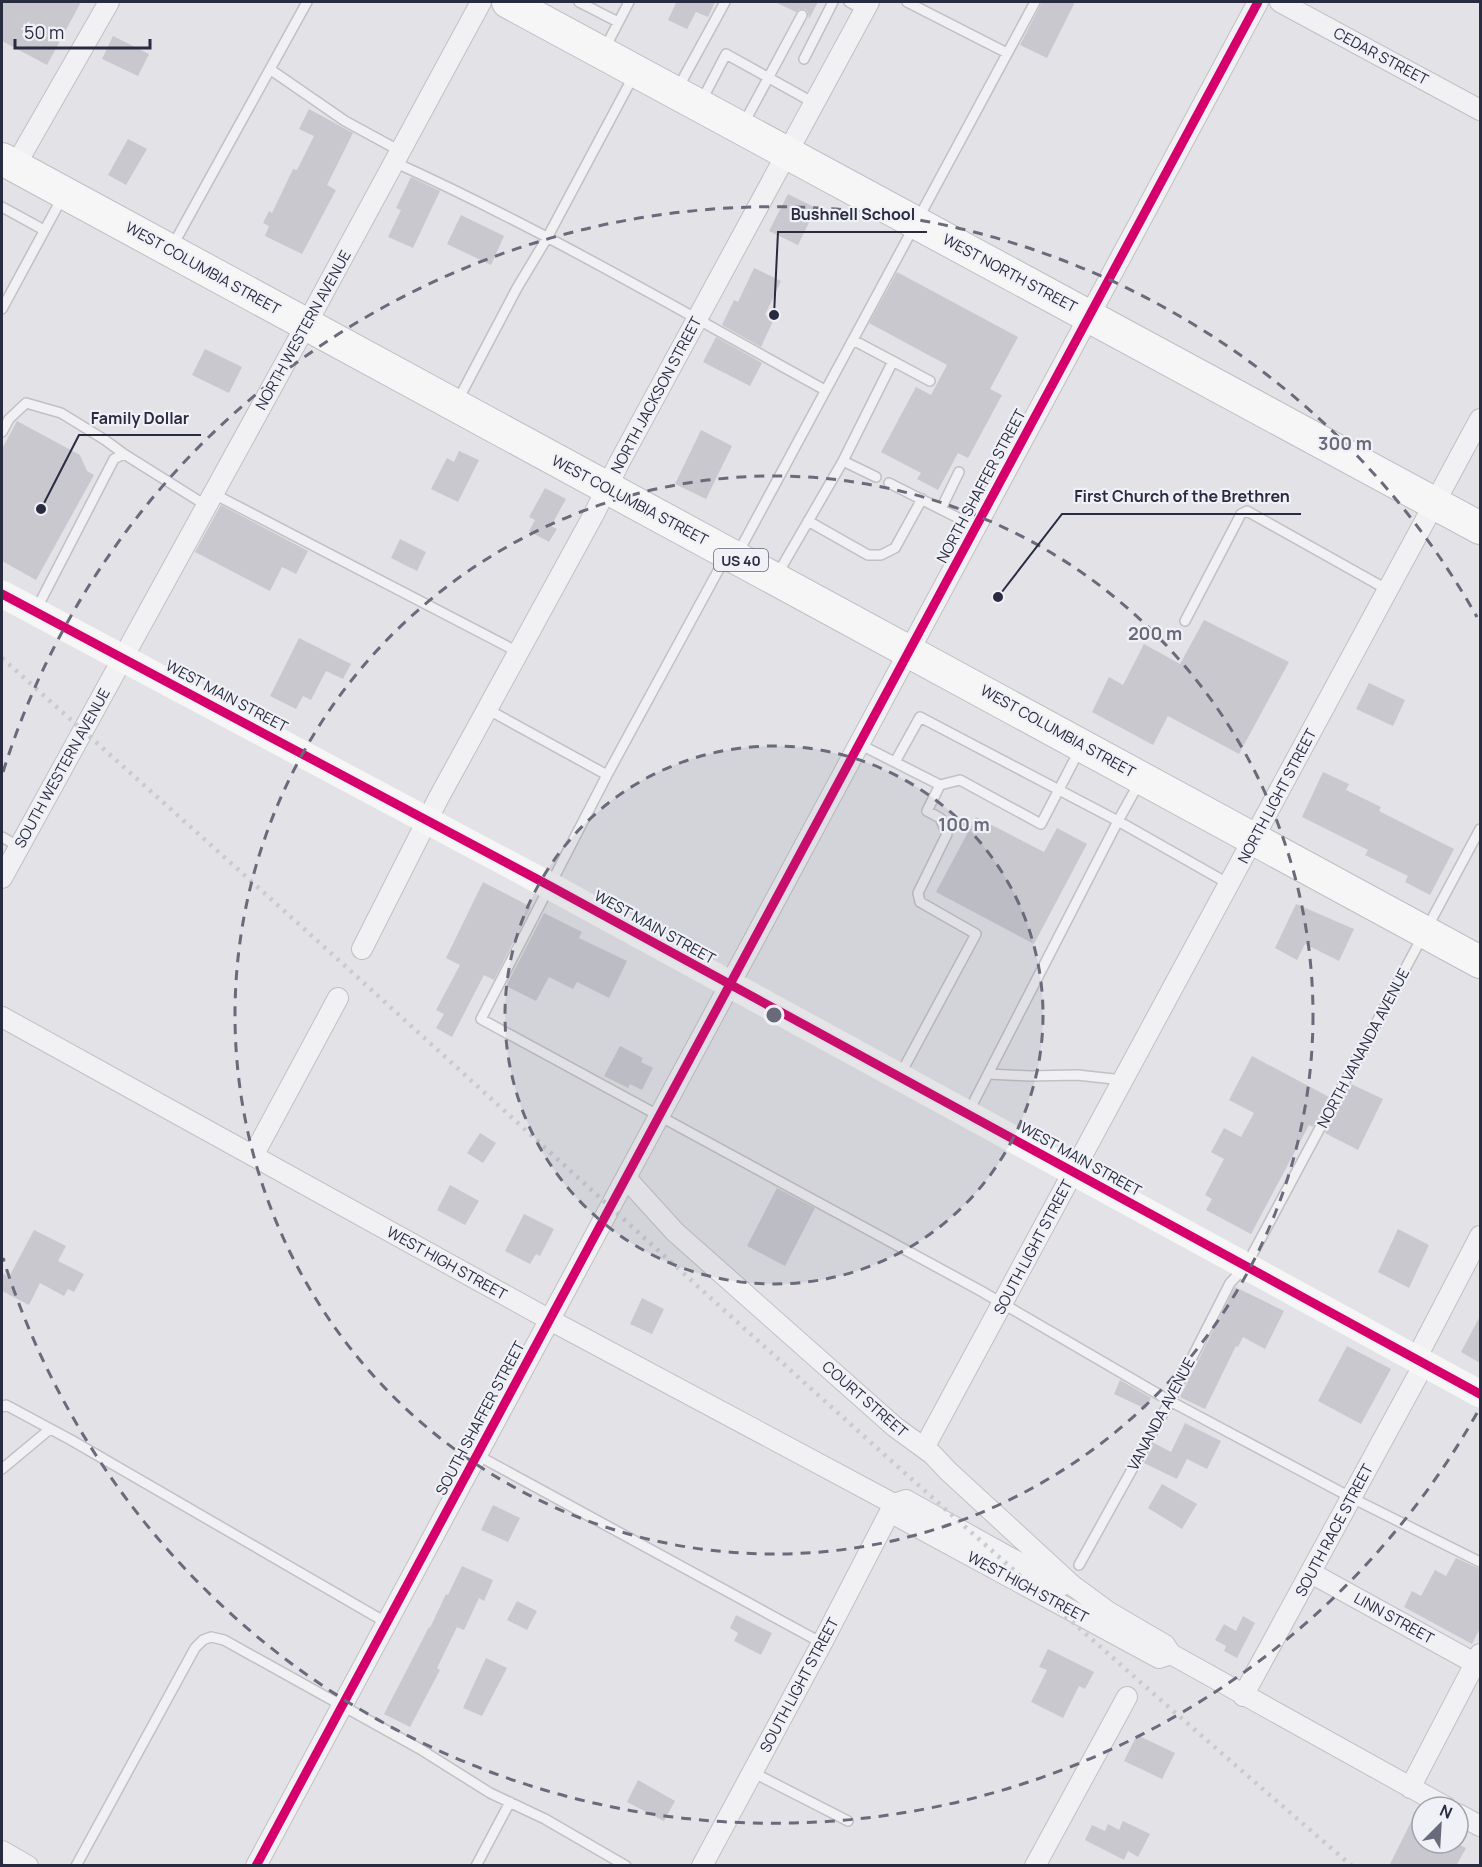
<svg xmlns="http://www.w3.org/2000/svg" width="1482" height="1867" font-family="Manrope,sans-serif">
<rect width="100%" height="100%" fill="#e2e2e7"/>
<path fill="#c8c8ce" d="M2,2H81L47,65L2,41Z
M674,2H715L708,17L696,12L687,29L668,20L676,3Z
M775,2H818L809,19L808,12L805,9H799L796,12Z
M1042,2H1075L1047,58L1020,45Z
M113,36L149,54L138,76L102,59Z
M309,109L353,133L327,185L336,190L302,254L265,236L269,226L263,223L269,211L272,213L293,169L297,170L314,136L299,129Z
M128,139L147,149L126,185L108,175Z
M411,177L440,191L413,248L388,237L401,210L396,208Z
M788,194L816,208L798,245L769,231Z
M461,215L504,236L491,265L447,244Z
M754,268L781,281L765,315L774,319L761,347L722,325L734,300L738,302Z
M897,272L1018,337L990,389L1002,395L968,458L958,453L938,490L917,479L921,473L881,452L916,387L931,395L947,365L869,323Z
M716,337L762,363L750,386L703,362Z
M205,349L242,367L229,393L192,375Z
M17,421L80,455L87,471L94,475L36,580L2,561V449Z
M701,430L732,446L706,499L675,484Z
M459,451L479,460L458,502L431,489L447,458L454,462Z
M545,488L566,499L551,526L557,529L549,542L529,531L535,520L529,517Z
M221,505L308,551L296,574L282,567L270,591L195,552Z
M400,539L426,552L417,571L391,558Z
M1204,620L1289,662L1239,754L1168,716L1153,745L1092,712L1109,677L1123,685L1144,644L1180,664Z
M299,638L351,664L343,679L326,671L311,700L303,696L296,709L270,696Z
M1369,683L1405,700L1393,726L1356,709Z
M1323,772L1349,784L1346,790L1381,807L1379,811L1454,849L1430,895L1405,882L1408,876L1365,855L1368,850L1302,817Z
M976,817L1044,852L1057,828L1087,844L1034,944L936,892Z
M483,882L531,907L494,980L484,975L452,1037L436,1028L444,1014L436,1010L460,965L446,958Z
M1296,904L1354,929L1339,961L1305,944L1297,960L1275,948Z
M544,913L582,932L579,938L627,961L609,998L577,982L573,989L549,977L536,1001L506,986Z
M620,1046L643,1058L641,1062L653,1068L642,1090L630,1084L628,1088L604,1076Z
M1252,1056L1329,1097L1313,1127L1309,1125L1251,1234L1206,1210L1212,1199L1205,1195L1224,1159L1211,1152L1224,1128L1241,1137L1254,1113L1229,1100Z
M1351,1084L1383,1099L1358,1150L1325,1133Z
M480,1133L496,1143L483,1163L467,1153Z
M450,1185L479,1201L465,1225L437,1210Z
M777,1188L815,1208L785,1266L747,1246Z
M524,1214L554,1229L540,1256L536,1254L530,1264L505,1251Z
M1398,1229L1429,1245L1409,1288L1378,1272Z
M34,1230L66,1246L58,1261L84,1274L74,1292L68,1289L64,1296L40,1283L29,1305L2,1291V1273L9,1277Z
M1235,1287L1284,1311L1265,1349L1243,1337L1238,1347L1236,1346L1205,1409L1180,1397Z
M642,1298L664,1309L652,1334L630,1324Z
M1480,1316V1363L1461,1352Z
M1347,1346L1391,1369L1361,1424L1318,1401Z
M1120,1380L1151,1398L1146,1409L1114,1394Z
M1185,1423L1221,1441L1207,1469L1187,1459L1177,1479L1144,1463L1154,1443L1171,1452Z
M1162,1484L1197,1504L1182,1529L1148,1508Z
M493,1505L520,1518L508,1542L481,1530Z
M1456,1558L1480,1569V1628L1472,1644L1404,1607L1412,1591L1421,1596L1435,1570L1446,1576Z
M462,1566L493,1580L484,1601L479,1598L464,1630L457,1627L437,1668L440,1670L410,1727L384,1714L429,1627L430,1628L446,1594L448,1595Z
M517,1601L537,1611L527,1630L507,1620Z
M736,1615L772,1633L761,1655L734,1641L738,1633L730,1628Z
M1243,1616L1255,1623L1237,1658L1224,1651L1226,1646L1215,1640L1224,1624L1236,1631Z
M1048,1649L1094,1672L1085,1689L1079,1686L1063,1718L1031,1702L1047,1670L1039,1667Z
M486,1658L507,1668L482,1716L463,1708Z
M1137,1735L1175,1753L1162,1779L1124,1761Z
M638,1780L675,1801L664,1821L627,1802Z
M1412,1820L1422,1825V1843H1456L1466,1848L1456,1866H1389Z
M1123,1821L1150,1834L1138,1857L1128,1851L1124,1860L1085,1840L1092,1825L1105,1831L1108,1824L1119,1830Z"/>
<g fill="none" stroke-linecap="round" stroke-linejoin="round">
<defs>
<path id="lane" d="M579,2L618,22
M849,2L864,10
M907,2L1007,53
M605,48L629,2
M804,59L833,2
M271,70L345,121L400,151
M678,88L725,2
M702,100L726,54L814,103
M744,123L802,15
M394,162C542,229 683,312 825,390
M2,207L44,230
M173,245L307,2
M2,309L62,198
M853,340L930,381
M458,400L517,288L547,238L634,75
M2,432L9,419L26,403L61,413L105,440L124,454
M843,461L893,361
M889,483L976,527
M214,494L518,652
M941,509L959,472
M808,521L868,555H881L895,548L922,499
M738,553L1035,2
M725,558L607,775L481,1019L981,1291L1170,1401L1352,1498L1480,1562
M777,575L843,461L876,477
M36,610L114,459L124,454L207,506
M1185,621L1241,514L1247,511L1388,590
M487,709L607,775
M859,744L940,785L960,780L1041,824L1080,749
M895,762L920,717L1118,821L1139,783
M2,837L19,847
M989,1074L1030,1076L1077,1075L1123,1080
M900,1075L976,934L920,902L918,893L947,834L940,818L927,811L940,785
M968,1113L1118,821L1229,884
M2,1407L6,1405L71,1440L387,1623
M477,1455L822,1643
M2,1469L50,1429
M1079,1565L1170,1401L1230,1283L1246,1266L1480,829
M752,1772L848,1821
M76,1866L195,1648L203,1640L211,1637L224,1640L420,1749L490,1793L545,1819L626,1866
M476,1866L510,1802"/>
<path id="street" d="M1280,2L1480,110
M15,166L109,2
M2,878L306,325L481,2
M362,949L438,799L594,514L619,463L869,2
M2,1017L550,1320L894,1504L899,1517L1159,1658L1171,1654
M253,1156L338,998
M626,1178L675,1232L895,1427L932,1454L948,1471L1072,1585L1110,1613
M1416,1359L1480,1236
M924,1448L1480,419
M894,1504L906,1500L1061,1586
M1311,1573L1480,1666
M1100,1607L1165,1645L1171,1654L1446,1807
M1243,1696L1424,1364
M1410,1788L1480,1654
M1458,1814L1480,1826
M2,1851L28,1866
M256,1866L1258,2
M702,1866L822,1643L894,1504
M1035,1866L1127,1697"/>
<path id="primary" d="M508,2L1480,528
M2,159L1480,962"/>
</defs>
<use href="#lane" stroke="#c0c0c5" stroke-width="12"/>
<use href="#street" stroke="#c0c0c5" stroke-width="22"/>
<use href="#primary" stroke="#bebfc5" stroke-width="34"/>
<use href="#lane" stroke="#f1f1f4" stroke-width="9"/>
<use href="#street" stroke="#f1f1f4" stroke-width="20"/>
<path stroke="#f6f6f6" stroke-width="27" d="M2,594L550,886L1480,1394"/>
<use href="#primary" stroke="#f6f6f6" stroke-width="32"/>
<path stroke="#cacbcf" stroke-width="4.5" stroke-dasharray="3 6" stroke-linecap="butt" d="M2,658C119,763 237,868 354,974C684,1274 1013,1575 1352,1866"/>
<defs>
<path id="cycleway" d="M2,594L550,886L1480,1394
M256,1866L1258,2"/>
</defs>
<use href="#cycleway" stroke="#eff1f6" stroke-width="13"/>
<use href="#cycleway" stroke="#d6006c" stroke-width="9"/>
</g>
<circle cx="774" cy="1015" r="269" fill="#6a6b7a" fill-opacity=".12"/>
<g fill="none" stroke="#6a6b7a" stroke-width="3" stroke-dasharray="10 8">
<circle cx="774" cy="1015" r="269"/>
<circle cx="774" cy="1015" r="539"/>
<path d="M1477 1413A808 808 0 0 1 3 1258M3 772A808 808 0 0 1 1477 617"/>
</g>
<g text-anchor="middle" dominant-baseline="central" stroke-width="4.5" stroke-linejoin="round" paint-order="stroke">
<rect fill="#eff1f6" stroke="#646677" stroke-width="1.5" x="714" y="549" width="54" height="22" rx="4.5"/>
<g font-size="14" font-weight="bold" fill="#292b40">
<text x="741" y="560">US 40</text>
</g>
<g font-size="15" fill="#292b40" stroke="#eff1f6">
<text transform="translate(1381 56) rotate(28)">CEDAR STREET</text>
<text transform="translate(203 268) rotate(29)">WEST COLUMBIA STREET</text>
<text transform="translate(1010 273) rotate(28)">WEST NORTH STREET</text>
<text transform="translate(303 330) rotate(-61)">NORTH WESTERN AVENUE</text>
<text transform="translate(656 395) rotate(-62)">NORTH JACKSON STREET</text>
<text transform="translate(981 486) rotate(-62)">NORTH SHAFFER STREET</text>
<text transform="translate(630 500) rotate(28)">WEST COLUMBIA STREET</text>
<text transform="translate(227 696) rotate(28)">WEST MAIN STREET</text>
<text transform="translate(1058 731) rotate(29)">WEST COLUMBIA STREET</text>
<text transform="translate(62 768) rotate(-61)">SOUTH WESTERN AVENUE</text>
<text transform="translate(1277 796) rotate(-62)">NORTH LIGHT STREET</text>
<text transform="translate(655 927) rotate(29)">WEST MAIN STREET</text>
<text transform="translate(1363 1048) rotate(-62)">NORTH VANANDA AVENUE</text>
<text transform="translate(1081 1159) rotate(29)">WEST MAIN STREET</text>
<text transform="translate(1033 1247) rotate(-62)">SOUTH LIGHT STREET</text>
<text transform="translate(447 1263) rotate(29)">WEST HIGH STREET</text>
<text transform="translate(865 1399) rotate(41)">COURT STREET</text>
<text transform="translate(1161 1414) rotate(-62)">VANANDA AVENUE</text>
<text transform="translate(480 1418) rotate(-62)">SOUTH SHAFFER STREET</text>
<text transform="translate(1334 1530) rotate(-62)">SOUTH RACE STREET</text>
<text transform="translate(1028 1587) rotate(28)">WEST HIGH STREET</text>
<text transform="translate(1394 1618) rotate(29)">LINN STREET</text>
<text transform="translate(799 1685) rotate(-62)">SOUTH LIGHT STREET</text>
</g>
</g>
<circle cx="774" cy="1015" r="9" fill="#6a6b7a" stroke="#eff1f6" stroke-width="3"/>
<g font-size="18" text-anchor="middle" font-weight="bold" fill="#6a6b7a" stroke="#eff1f6" stroke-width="4.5" stroke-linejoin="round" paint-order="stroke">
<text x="1345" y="450">300 m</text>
<text x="1155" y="640">200 m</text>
<text x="964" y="831">100 m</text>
</g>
<path fill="none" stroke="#292b40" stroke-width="2" d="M774 315L778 232H927M41 509L79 435H201M998 597L1062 514H1301"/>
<g fill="#292b40" stroke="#eff1f6" stroke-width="2">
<circle cx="774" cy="315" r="6"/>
<circle cx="41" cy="509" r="6"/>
<circle cx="998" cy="597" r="6"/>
</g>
<g font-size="16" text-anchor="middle" font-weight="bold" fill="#292b40" stroke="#eff1f6" stroke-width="4.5" stroke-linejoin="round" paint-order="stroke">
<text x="853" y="220">Bushnell School</text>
<text x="140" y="424">Family Dollar</text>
<text x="1182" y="502">First Church of the Brethren</text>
</g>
<rect width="1482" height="1867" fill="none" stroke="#292b40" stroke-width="6"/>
<g transform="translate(1440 1825) rotate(24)"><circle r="28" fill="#eff1f6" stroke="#a0a2ad" stroke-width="1.5"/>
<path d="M0-4.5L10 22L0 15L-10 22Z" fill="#6a6b7a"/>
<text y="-9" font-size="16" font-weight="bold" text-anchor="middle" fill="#292b40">N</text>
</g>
<path d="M15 39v9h135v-9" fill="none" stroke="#292b40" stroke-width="3"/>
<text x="24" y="39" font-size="18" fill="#292b40" stroke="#eff1f6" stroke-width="4.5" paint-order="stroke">50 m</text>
</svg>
